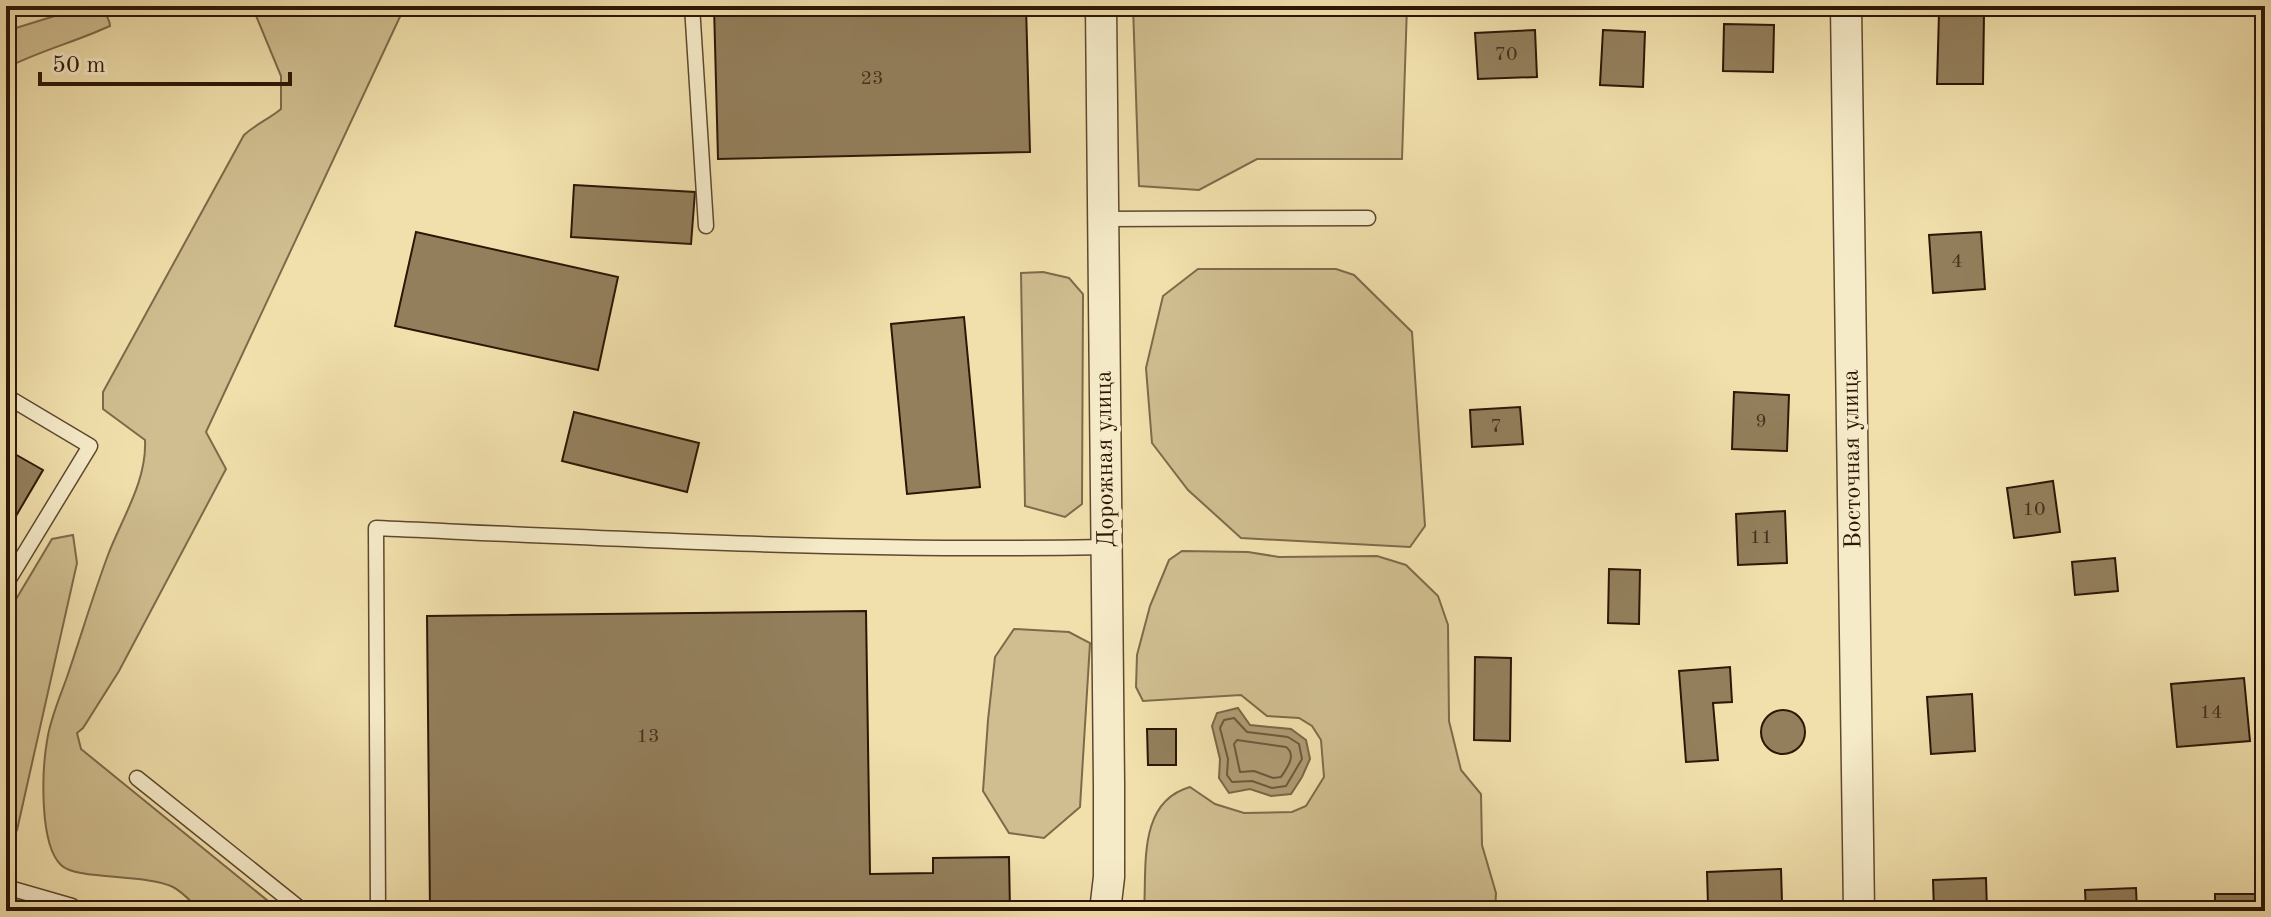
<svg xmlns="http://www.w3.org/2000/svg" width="2271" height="917" font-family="'Old Standard TT',serif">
<rect width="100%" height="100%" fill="#f1e0ac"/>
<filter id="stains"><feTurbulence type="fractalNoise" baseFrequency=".0025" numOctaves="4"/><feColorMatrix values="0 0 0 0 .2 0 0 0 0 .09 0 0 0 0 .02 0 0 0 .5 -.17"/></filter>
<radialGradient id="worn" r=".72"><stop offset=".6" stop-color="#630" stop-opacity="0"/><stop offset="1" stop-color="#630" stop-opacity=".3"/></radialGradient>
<path fill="#d0be90" stroke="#7e6a4a" stroke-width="2" d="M87,6C99,6 109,14 110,26C75,42 39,51 6,68V31Z
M252,6H405L206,432L226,469L119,671L83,728L77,733L81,749L268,901L273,911H201C193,904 183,892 173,887C147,874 75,880 61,865C39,844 42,770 47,741C50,719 60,697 67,677C81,636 93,595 108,555C122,518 147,481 145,440L103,409V392L244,135C256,124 269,119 281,109V76Z
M1133,6H1407L1402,159H1257L1199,190L1139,186Z
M1198,269H1336L1354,275L1412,332L1425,526L1410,547L1241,538L1188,490L1152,443L1146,368L1163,296Z
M1043,272L1069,278L1083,294L1082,504L1065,517L1025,506L1021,273Z
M73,535L77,563L17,830L6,846V616L52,539Z
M1182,551L1248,552L1279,557L1377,556L1406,565L1438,596L1448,625L1449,721L1461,770L1481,794L1482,845L1496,893L1495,911H1144C1147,867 1137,802 1190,787L1215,804L1244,813L1292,812L1306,806L1324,777L1321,740L1312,726L1299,718L1267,716L1241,695L1143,701L1136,687L1137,655L1150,606L1169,560Z
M1014,629L1069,632L1090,643L1080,807L1044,838L1009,833L983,791L988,720L995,657Z
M6,897L41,907L42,911H6Z"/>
<path fill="#ae9b73" stroke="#7a6647" stroke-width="2" d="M1238,708L1250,725L1291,729L1306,740L1310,759L1302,777L1291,794L1271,796L1250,789L1229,793L1219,778L1220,759L1212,726L1217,713Z"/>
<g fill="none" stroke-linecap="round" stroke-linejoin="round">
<path stroke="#6e583c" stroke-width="2" d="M1234,718L1247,732L1288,737L1299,744L1302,759L1286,786L1272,788L1252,781L1232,782L1227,775L1228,759L1220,728L1224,720Z
M1237,740L1286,747C1297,755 1287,768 1281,777L1273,778L1254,771L1240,772L1234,744Z"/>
</g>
<path fill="#937f5c" stroke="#2d1605" stroke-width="2" d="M714,6H1026L1030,152L718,159Z
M1939,13L1984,14L1983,84H1937Z
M1724,24L1774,25L1773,72L1723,71Z
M1535,30L1537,77L1478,79L1475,33Z
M1603,30L1645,32L1643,87L1600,85Z
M574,185L695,192L691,244L571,237Z
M416,232L618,277L598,370L395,326Z
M1981,232L1985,289L1933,293L1929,235Z
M964,317L980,487L907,494L891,324Z
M1734,392L1789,395L1787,451L1732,449Z
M1520,407L1523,444L1472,447L1470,410Z
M574,412L699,443L687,492L562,461Z
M6,449L43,470L6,533Z
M2053,481L2060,532L2014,538L2007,488Z
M1785,511L1787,563L1738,565L1736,514Z
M2115,558L2118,591L2075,595L2072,562Z
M1609,569L1640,570L1639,624L1608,623Z
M866,611L870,874L933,873V858L1009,857L1010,911H430L427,616Z
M1475,657L1511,658L1510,741L1474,740Z
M1730,667L1732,702L1713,703L1718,760L1686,762L1679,671Z
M2244,678L2250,741L2177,747L2171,684Z
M1972,694L1975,751L1931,754L1927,697Z
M1761 732a22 22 0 1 1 44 0a22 22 0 1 1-44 0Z
M1147,729H1176V765H1148Z
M1781,869L1782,903L1769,904V911H1695V905H1708L1707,872Z
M1986,878L1987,911H1934L1933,880Z
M2136,888L2137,911H2086L2085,890Z
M2215,894H2265V911H2215Z"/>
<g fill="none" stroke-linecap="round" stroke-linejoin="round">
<defs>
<path id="lane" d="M692,6L706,226
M1104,219L1368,218
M6,396L90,446L6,584
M137,778L303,911
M6,887L72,906
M378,911L376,528C620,539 863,552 1107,547"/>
<path id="street" d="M1101,6L1109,784V877L1105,911
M1846,6L1859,911"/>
</defs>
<use href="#lane" stroke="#5e482f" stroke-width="17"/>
<use href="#street" stroke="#5e482f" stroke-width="33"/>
<use href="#lane" stroke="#f6ebc9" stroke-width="14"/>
<use href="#street" stroke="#f6ebc9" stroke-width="30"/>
</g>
<g text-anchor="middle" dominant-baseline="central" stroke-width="8" stroke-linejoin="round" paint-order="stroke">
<g font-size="20" fill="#46301b">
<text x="1506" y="55">70</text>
<text x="872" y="79">23</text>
<text x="1957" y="262">4</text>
<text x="1761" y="422">9</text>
<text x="1496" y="427">7</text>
<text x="2034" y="510">10</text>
<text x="1761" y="538">11</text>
<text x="2211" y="713">14</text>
<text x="648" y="737">13</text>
</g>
<g font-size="24" fill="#2d1605" stroke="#f6ebc9">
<text transform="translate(1106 459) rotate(-91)">Дорожная улица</text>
<text transform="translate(1853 459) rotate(-91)">Восточная улица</text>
</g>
</g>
<rect width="2271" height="917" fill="none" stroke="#f1e0ac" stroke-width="32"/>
<rect x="8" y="8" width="2255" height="901" fill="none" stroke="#2d1605" stroke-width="4"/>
<rect x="16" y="16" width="2239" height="885" fill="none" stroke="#2d1605" stroke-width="2"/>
<path d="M40 72v12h250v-12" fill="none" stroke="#2d1605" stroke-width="4"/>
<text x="52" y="72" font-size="24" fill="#2d1605" stroke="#f6ebc9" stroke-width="6" paint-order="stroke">50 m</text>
<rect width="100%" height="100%" filter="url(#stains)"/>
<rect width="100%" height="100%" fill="url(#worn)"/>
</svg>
